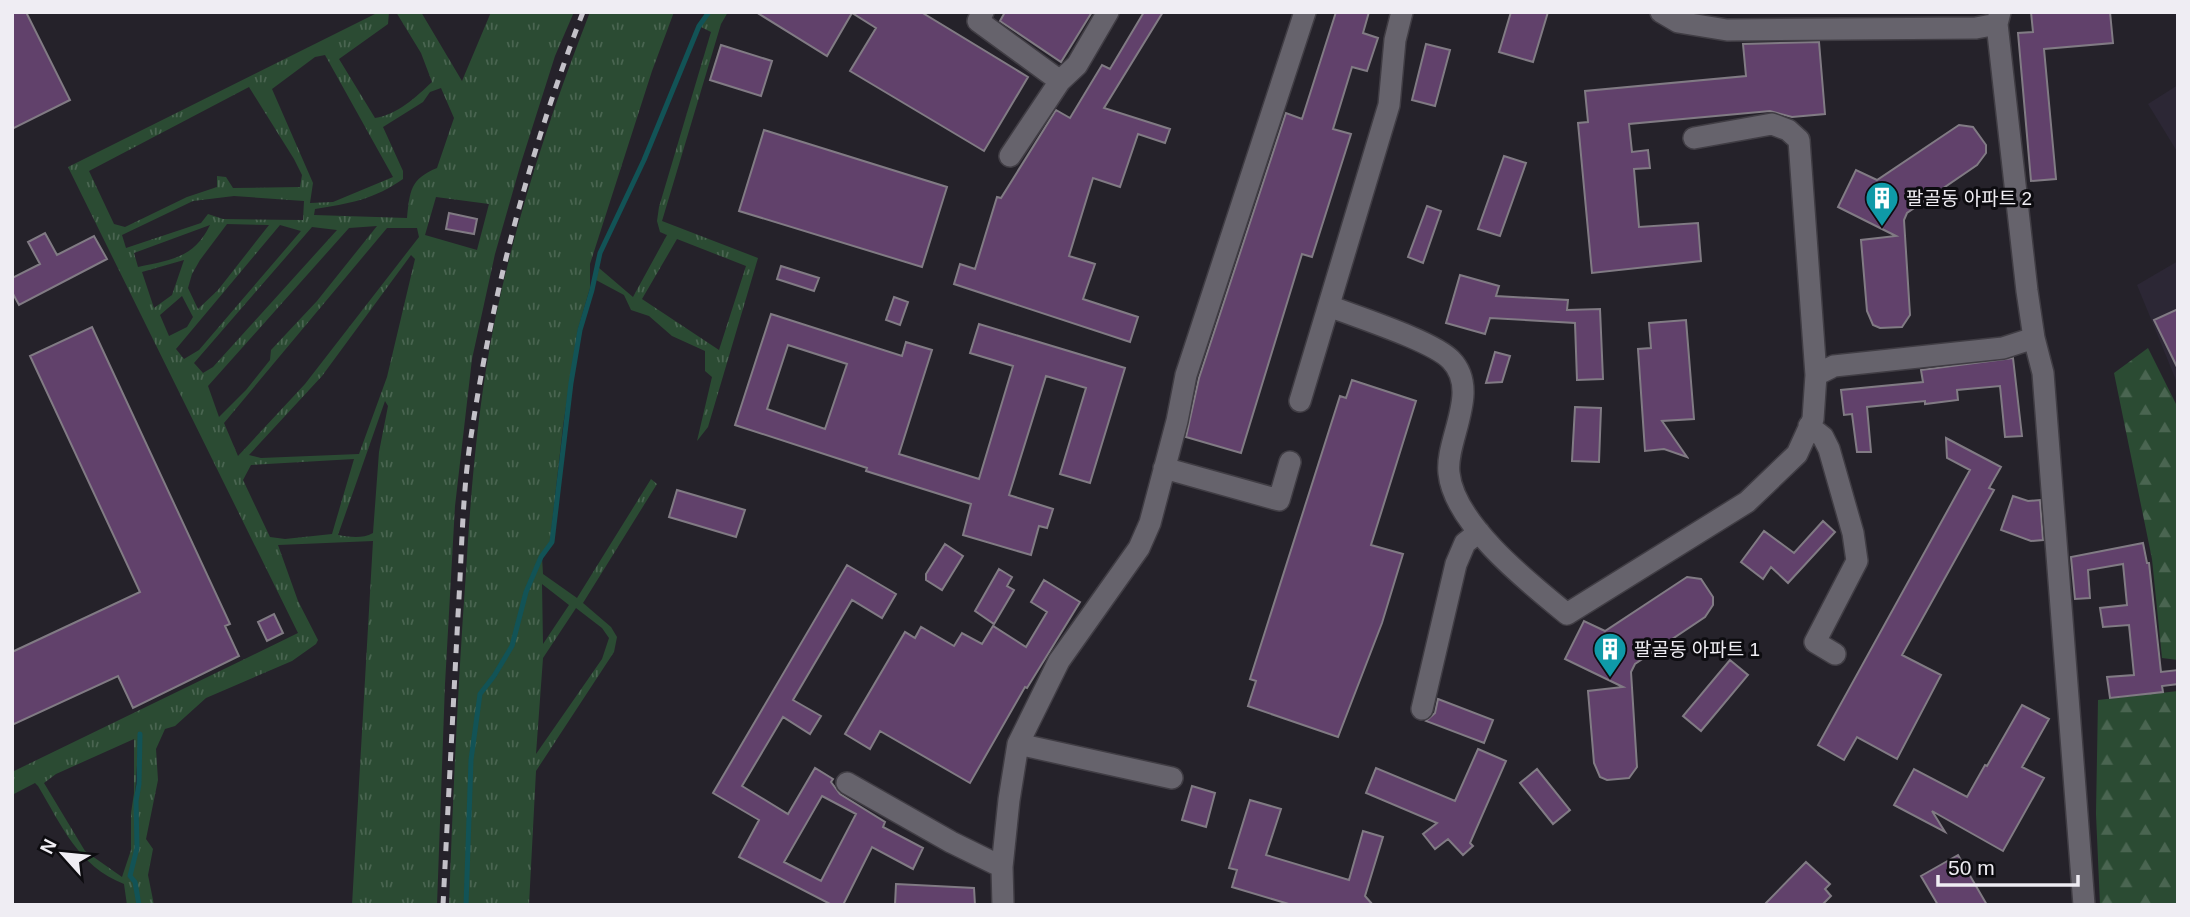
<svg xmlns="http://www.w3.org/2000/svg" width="2190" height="917" font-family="Helvetica,'Noto Sans KR',sans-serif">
<defs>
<pattern id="grass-tufts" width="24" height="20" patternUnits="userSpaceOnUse" patternTransform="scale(1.75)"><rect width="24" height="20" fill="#2b4b33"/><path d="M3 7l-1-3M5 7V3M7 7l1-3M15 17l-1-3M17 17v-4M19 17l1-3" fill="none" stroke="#4a6551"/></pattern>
<pattern id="forest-firs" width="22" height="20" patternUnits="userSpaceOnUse" patternTransform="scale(1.75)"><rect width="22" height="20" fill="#2b4b33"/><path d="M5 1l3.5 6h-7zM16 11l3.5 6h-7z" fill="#4a6551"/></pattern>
</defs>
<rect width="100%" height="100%" fill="#25222a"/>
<path fill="#2c2735" d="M2178,85V153L2148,104Z
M2178,261V385L2137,285Z"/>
<path fill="url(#grass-tufts)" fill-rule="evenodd" d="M379,12H389L388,24L339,59L375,118C397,115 416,97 432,82L421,53L396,12H421L462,81L491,12H574L555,56L521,163L495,254L472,359L455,506L445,684L437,905H352L373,541L278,545L298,601L318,640L316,644L292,661L206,698L175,726L165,729L156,749L158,780L146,839L153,849L148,875L154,905H141L136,881L131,876L139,849L137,800L140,778L141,735H139L134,810L136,848L128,877L134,882L138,905H127L124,884C78,866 62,826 38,786L35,783L12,795V772L298,633L68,167ZM325,55L393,177L333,202L310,203L313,183L272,89L315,57ZM249,87L294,159L302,175L300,187L233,188L226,177L217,176V187L187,197L125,227L114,224L89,171ZM441,88L454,118L437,168C410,179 410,191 407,218L314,215L315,209C348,204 375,199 403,179V171L383,127L423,102L430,92ZM234,196L304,201L303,220L223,219L208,214L201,223L126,248L122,235L193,201ZM436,197L489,204L477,250L425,235ZM227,224L269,225L218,290L198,309L188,288L192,274L200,260ZM210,225C194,258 171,260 138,267L134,253ZM280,225L301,231L199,350L184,359L176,349ZM377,226L317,301L271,350L270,360L246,390L219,417L208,386L349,228ZM312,227L337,230L213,367L203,373L194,363ZM387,228H417L419,237L305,384L238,456L224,423ZM411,255L415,259L387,377L359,454L261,458L249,455L322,376ZM184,260L172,295L154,308L142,272ZM182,296L193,317L187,327L169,336L160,315ZM385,401L388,406L379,452L373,533C362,539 350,537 338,535ZM354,459L332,534L285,539L270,537L243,480L251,465ZM134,739V793L131,813V850L122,877L85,851L44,783L56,774Z
M590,12H674L652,71L590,264V288L578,329L563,426L550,542L540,556L525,592L511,645L493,675L479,693L470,760L464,905H449C453,794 458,683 466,572C471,488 478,403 495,320C517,215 551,112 590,12Z
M710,12H728L721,24L662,221L758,258L708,427L697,441L712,377L705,371V351L672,336L649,316L631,310L624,295L596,280L599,268L633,297L667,235L660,232L657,221L659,207L711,32L701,27ZM677,239L746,266L719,350L642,299Z
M651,479L657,484L583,603L611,627L617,637L614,652L536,771L529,905H467L472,760L481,694L496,677L513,646L527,592L542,557L543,574L577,598ZM542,584L569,605L543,644ZM576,608L602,628L609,638L602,659L536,754L543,658Z"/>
<path fill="url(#forest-firs)" d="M2148,348L2178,408V660L2162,658L2152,559L2114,373Z
M2178,691V905H2100L2096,814L2098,700Z"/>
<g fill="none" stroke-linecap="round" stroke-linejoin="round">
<path stroke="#125356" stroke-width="5" d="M139,905L135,882L130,876L137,848L136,801L139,784L140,734
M466,905L471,760L480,694L494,676L512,646L526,592L541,557L552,542L571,383L580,330L592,290L600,253L644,160L699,26L709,12"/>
</g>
<path fill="#61416b" stroke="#817b84" stroke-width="2" fill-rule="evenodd" d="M12,12H26L70,100L12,129Z
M756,12H921L1028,77L984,151L850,71L876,28L852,13L827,56Z
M1005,12H1092L1061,62L1000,21Z
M1144,12H1163L1104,108L1170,129L1165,143L1138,134L1120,187L1093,178L1069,256L1095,264L1083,299L1138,317L1130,342L954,284L960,264L975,269L997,197L1001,198L1056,110L1070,118L1102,65L1110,69Z
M1336,12H1369L1363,33L1378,38L1367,71L1352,67L1333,129L1351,134L1312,257L1302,254L1241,453L1186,437L1199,378L1286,113L1302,119Z
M1511,12H1548L1533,62L1499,52Z
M2031,12H2110L2113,43L2044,49L2056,179L2031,181L2018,33L2033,32Z
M1819,42L1825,114L1792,117L1770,111L1629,124L1632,152L1648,150L1650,168L1634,169L1639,227L1698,223L1701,261L1592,273L1578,123L1588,122L1585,91L1746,76L1743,44Z
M1426,44L1450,50L1435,106L1412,100Z
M721,45L772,61L761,96L710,80Z
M1959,125L1973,127L1986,145V153L1977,165L1907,213L1904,220L1910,315L1902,327L1880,328L1873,325L1867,311L1861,240L1896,236L1838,207L1856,170L1877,180Z
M764,130L947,187L922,267L739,211Z
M1504,156L1526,163L1500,236L1478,229Z
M1427,206L1441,211L1423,263L1408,257Z
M449,213L477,219L474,234L446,229Z
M45,233L57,255L94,236L107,259L19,305L12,292V278L40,264L28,242Z
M781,266L819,278L814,291L777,279Z
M1460,275L1499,286L1496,296L1568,300L1567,310L1600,309L1603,379L1577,380L1575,323L1490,318L1485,334L1446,323Z
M894,297L908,302L900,325L886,320Z
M2178,309V369L2154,320Z
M771,314L902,356L906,342L932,350L899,454L979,479L1013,366L970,353L979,324L1125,368L1090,483L1060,474L1086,388L1046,376L1009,495L1053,509L1047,528L1039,526L1031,555L963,535L971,504L866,471L867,468L735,425ZM788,345L847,364L825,429L767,409Z
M1686,320L1694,419L1662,421L1687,457L1664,449L1645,451L1638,349L1651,348L1649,323Z
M92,327L230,624L225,626L239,656L133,708L118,676L12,725V652L140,592L30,356Z
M1495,352L1510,356L1502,382L1486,383Z
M2013,358L2022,436L2005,437L2000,386L1957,390L1958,400L1925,404V401L1867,407L1871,452H1857L1852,414L1844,415L1841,390L1923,382L1921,370Z
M1352,380L1416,401L1371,545L1403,554L1382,623L1338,737L1248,706L1256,681L1250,679L1340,396L1346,398Z
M1575,407L1601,408L1599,462L1572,461Z
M1946,438L2001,467L1989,488L1994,490L1902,655L1941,675L1897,759L1857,737L1844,760L1818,745L1970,470L1947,458Z
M677,490L745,510L736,537L669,517Z
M2013,496L2028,501L2040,500L2043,540L2031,541L2001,530Z
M1823,521L1835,532L1788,583L1771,567L1763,579L1741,562L1764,531L1794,553Z
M2143,543L2147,563H2149L2161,672L2178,670V684L2162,686L2163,692L2110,698L2107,677L2134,675L2129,625L2103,627L2100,608L2127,605L2123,564L2088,570L2090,598L2075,599L2071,557Z
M945,544L963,556L942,590L926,580V574Z
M847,565L896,594L882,618L852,600L793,700L821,716L810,734L783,717L742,786L788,814L815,768L833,779L831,782L840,794L885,822L883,827L923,848L913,869L872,847L843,905H832L739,857L759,820L713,793ZM822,796L856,814L821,881L784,862Z
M999,569L1012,577L1007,586L1014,590L994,624L975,611Z
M1687,577L1701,579L1713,597V605L1705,617L1635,664L1631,672L1637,767L1629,778L1607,780L1600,777L1594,763L1588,691L1623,687L1565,659L1584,621L1605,631Z
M1044,580L1080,602L1027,688L1025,687L970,783L880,731L870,749L845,734L905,632L915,638L921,627L954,646L962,633L982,644L993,626L1026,647L1047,612L1031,602Z
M274,614L283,633L267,641L258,622Z
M1730,660L1748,675L1701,731L1683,716Z
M1438,699L1493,720L1484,743L1426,721L1435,713Z
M2022,705L2049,719L2022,767L2044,778L2003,851L1932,811L1945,832L1894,805L1914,769L1967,797L1985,765L1987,766Z
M1478,749L1506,761L1470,843L1473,846L1463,855L1448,839L1435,849L1423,834L1437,823L1366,793L1376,768L1455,801Z
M1537,769L1570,810L1553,824L1520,783Z
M1192,786L1215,793L1206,827L1182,820Z
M1250,800L1281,809L1266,855L1349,880L1363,831L1383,837L1365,896L1373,905H1292L1232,887L1237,870L1229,868Z
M1958,855L1987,905H1938L1921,876Z
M1806,862L1830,884L1825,889L1831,896L1822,905H1764Z
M896,884L974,888L975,905H895Z"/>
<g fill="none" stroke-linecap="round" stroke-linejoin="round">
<defs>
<path id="minor" d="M983,12L978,21L1060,81L1010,156
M1661,12L1678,22L1727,30L1976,28L1997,24
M2000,12L1997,24L2027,291L2034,338L2043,373L2084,905
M1060,81L1077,65L1108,12
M1694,138L1772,124L1788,130L1799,140L1816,375
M1329,306C1357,317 1433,341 1451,360C1481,391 1445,440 1449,473C1454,524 1529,583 1567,614L1747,502L1797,454L1813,419L1816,375L1834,366L2003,348L2034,338
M1300,401L1389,105L1395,40L1402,12
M1809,426L1823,437L1829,449L1853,533L1857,561L1815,642L1835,654
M1164,468L1279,500L1290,462
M1422,709L1456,564L1465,543L1479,532
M1018,744L1172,778
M847,783L951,842L1002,867L1003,905
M1002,867L1009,800L1018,744L1059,661L1139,548L1150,523L1177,421L1186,375L1305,12"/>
</defs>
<use href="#minor" stroke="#403d44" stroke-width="24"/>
<use href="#minor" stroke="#66636c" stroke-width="21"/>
<path stroke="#c3c1c8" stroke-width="5" stroke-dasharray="9 9" stroke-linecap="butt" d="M443,905C448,808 453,711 458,615C462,553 462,491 472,430C494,286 531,148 583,12"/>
</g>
<defs>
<symbol id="building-pin" viewBox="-11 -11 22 30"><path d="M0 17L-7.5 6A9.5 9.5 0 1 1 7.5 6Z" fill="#0f9aa8" stroke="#0d0c10"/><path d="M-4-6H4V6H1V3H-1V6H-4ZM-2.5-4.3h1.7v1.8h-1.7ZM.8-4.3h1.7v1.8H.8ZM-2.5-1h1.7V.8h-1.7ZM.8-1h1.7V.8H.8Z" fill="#fff"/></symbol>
</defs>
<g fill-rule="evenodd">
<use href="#building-pin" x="1863" y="179" width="38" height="52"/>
<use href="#building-pin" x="1591" y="630" width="38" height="52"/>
</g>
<g text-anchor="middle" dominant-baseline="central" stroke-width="6" stroke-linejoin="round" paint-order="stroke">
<g font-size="19" fill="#efedf3" stroke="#0d0c10" text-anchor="start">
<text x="1906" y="198">팔골동 아파트 2</text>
<text x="1634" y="649">팔골동 아파트 1</text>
</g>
</g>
<rect width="2190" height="917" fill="none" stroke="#efedf3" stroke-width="28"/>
<g transform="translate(63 854) rotate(297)" stroke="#0d0c10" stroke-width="5" paint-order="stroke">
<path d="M0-5L12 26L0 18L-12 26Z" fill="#efedf3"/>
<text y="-10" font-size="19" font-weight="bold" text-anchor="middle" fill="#efedf3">N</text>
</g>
<path d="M1938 875v10h140v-10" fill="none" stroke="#efedf3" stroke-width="3.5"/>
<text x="1948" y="875" font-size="21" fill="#efedf3" stroke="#0d0c10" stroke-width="5" paint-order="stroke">50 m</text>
</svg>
